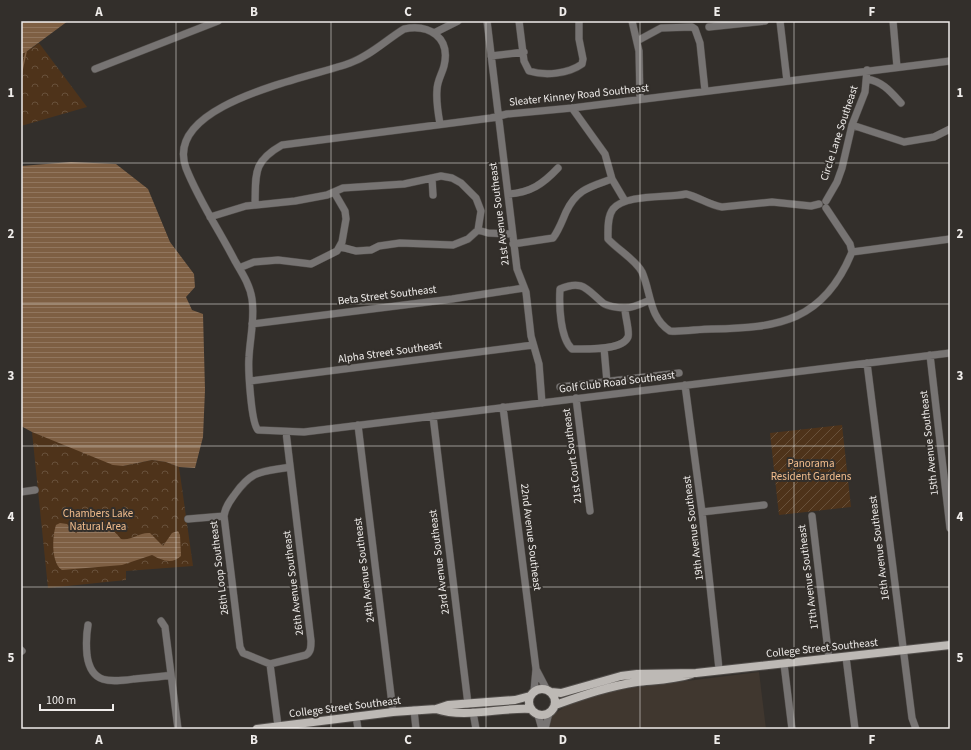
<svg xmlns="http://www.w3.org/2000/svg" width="971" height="750" font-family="'Source Sans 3',sans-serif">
<defs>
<pattern id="park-crowns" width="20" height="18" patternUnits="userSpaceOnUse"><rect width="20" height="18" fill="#4e331a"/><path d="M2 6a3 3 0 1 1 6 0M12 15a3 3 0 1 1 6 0" fill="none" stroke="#68513b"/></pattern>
<pattern id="garden-furrows" width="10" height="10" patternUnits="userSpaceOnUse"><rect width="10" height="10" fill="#4e331a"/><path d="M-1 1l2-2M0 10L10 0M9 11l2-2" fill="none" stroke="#68513b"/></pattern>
<pattern id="water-rules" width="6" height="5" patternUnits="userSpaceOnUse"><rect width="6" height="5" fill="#7e5f43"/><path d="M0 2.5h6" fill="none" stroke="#91765e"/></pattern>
</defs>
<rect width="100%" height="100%" fill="#332f2b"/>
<path fill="#40372f" d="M759,672L766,729H548L552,716L568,704L614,690Z"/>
<path fill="url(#park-crowns)" d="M39,43L87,107L21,126V52H26Z
M32,432L123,466L152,460L166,462L179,467L193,566L126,571V580L48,588Z"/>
<path fill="url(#garden-furrows)" d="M842,425L851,507L779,515L770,433Z"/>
<path fill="url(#water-rules)" d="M21,21H68L26,52L21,54Z
M71,162L116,164L148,189L170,242L194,274L195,287L186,297L192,310L203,314L205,390L203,437L195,468L179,467L166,462L152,460L123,466L113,465L32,432L21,426V166Z
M60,523L67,524L76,533C80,531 81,526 85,524C100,517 113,529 121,539C132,541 139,532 150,533L163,546L172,533L178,531L180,535L181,556C172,565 161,560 152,555L122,565L62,570C51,563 52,537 56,525Z"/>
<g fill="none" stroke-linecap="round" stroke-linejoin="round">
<path stroke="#7e5f43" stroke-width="1.5" d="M21,75L26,52"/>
<defs>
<path id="minor" d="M487,21L517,269L526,292L531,336L539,364L542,403
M519,21L524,61L529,71C545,76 568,74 582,64L583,59L579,39V21
M632,21L639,51L640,99
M780,21L787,81
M893,21L897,67
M709,27L765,21
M434,33L458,21
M637,41L661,28L692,27L695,29L700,43L705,91
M491,56L524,52
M95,69L218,21
M867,79C883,82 890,91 901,103
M572,108L605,154L612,179L625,201
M440,124C438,113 436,101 437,90C437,81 442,74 444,66C451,37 429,24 404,29C386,40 370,56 350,63C310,78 162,103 186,168C199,201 219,230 235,261C242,273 250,285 252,299C255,318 250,338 249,357C248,369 251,423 258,430L304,432L950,353
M852,125L904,142L934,137L950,129
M432,178L433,195
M508,194C530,193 543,184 558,168
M826,201L837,182L842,168L852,125L865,92L867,70
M819,204L811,206L772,202L722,207C709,205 699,197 686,194C668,198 625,194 613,209C607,217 608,230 608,239C618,250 636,260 642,272C651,292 649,318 670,331C684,332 698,329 712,329C779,328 824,321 852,252L850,244L826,208
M255,205C256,174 252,162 282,145L491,118L507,114L572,108L950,61
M210,217L246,206L295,201L327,195L343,188L404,184L441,176L452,178L461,183L476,198L481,211L478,230
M478,230L488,233L512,234
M513,244L553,238C559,230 562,221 566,212C577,189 590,187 612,179
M341,247L356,251L371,250L379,246L400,243L453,245L468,239L478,230
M852,252L950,239
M239,268L254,262L278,260L311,264L337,251L342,242L346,219L345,211L334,192
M625,309C625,316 630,332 628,337C622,351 585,349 572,349C560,338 559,305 560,289C583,279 587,290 603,303C607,306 618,308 624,308C631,309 643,303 650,300
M252,324L452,299L524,288
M604,348L607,382
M930,355L950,528
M867,363L912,718L916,729
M250,381L533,345
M685,385L702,512L719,669
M560,387L679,373
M576,398L590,511
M503,407L536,669L534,691
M433,416L468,704
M358,425L393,712
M286,432L311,641C311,647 311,652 306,655L270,664L243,653L240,647L224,516C225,507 230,501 235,494C253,469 262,472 290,467
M21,492L35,490
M702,512L764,505
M812,516L829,659
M188,519L224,516
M161,621L165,627L178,729
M88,625C86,636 86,644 87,655C91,685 111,682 134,679C146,678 159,677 171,675
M21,650L22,651
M846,657L855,729
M270,664L278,726
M784,664L792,729
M536,669L547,690
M414,710L416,729
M473,712L476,729
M538,715L542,729
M356,716L358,729
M545,729L549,713"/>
<path id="major" d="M529 702a13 13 0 1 1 26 0a13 13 0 1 1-26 0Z
M551,692L561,693L621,676L637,674L696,673L950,645
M555,705C581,696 609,686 637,682C656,680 673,680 692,674
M436,709C466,719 500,707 531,709
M257,729L393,712L436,709L448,705L515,700L530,696"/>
</defs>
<use href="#minor" stroke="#514d4a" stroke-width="8"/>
<use href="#major" stroke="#514d4a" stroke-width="10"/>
<use href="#minor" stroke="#777473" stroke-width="7"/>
<use href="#major" stroke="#bdb9b5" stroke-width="8"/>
</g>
<path fill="none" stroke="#efecea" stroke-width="1" stroke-opacity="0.55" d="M176,21V729M331,21V729M486,21V729M640,21V729M794,21V729M21,163H950M21,304H950M21,446H950M21,587H950"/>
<g text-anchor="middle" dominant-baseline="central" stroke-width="4" stroke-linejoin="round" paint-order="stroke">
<g font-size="11" fill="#efecea" stroke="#332f2b">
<text transform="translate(579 95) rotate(-6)">Sleater Kinney Road Southeast</text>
<text transform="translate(839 133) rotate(-72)">Circle Lane Southeast</text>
<text transform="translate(499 214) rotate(-97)">21st Avenue Southeast</text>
<text transform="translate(387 295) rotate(-7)">Beta Street Southeast</text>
<text transform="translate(390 352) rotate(-8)">Alpha Street Southeast</text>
<text transform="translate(617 382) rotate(-7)">Golf Club Road Southeast</text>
<text transform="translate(929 443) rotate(-96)">15th Avenue Southeast</text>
<text transform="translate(572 456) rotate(-97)">21st Court Southeast</text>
<text transform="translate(693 528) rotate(-97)">19th Avenue Southeast</text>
<text transform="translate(531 537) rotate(83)">22nd Avenue Southeast</text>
<text transform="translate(879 548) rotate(-97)">16th Avenue Southeast</text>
<text transform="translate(439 562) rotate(-97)">23rd Avenue Southeast</text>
<text transform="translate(219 568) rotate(-97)">26th Loop Southeast</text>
<text transform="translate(364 570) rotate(-97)">24th Avenue Southeast</text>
<text transform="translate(808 577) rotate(-97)">17th Avenue Southeast</text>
<text transform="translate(293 583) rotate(-97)">26th Avenue Southeast</text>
<text transform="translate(822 648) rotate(-6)">College Street Southeast</text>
<text transform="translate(345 707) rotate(-7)">College Street Southeast</text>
</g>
<g font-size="11" fill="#f2bd8d" stroke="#332f2b">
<text x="811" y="463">Panorama<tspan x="811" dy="13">Resident Gardens</tspan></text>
<text x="98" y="513">Chambers Lake<tspan x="98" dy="13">Natural Area</tspan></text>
</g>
</g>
<rect width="971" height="750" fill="none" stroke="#332f2b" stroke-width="44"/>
<path d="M40 704v6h73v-6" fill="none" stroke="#efecea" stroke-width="2"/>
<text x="46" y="704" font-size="12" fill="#efecea" stroke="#332f2b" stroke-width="3" paint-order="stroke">100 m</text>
<rect x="22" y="22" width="927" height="706" fill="none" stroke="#efecea" stroke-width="1.5"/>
<g font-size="13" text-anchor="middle" font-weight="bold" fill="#efecea">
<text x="99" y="16">A</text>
<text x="254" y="16">B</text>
<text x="408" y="16">C</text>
<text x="563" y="16">D</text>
<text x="717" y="16">E</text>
<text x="872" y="16">F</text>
<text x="11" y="97">1</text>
<text x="960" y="97">1</text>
<text x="11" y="238">2</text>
<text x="960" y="238">2</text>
<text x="11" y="380">3</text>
<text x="960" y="380">3</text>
<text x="11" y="521">4</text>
<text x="960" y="521">4</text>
<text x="11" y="662">5</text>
<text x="960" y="662">5</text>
<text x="99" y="744">A</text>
<text x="254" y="744">B</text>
<text x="408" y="744">C</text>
<text x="563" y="744">D</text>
<text x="717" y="744">E</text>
<text x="872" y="744">F</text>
</g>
</svg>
